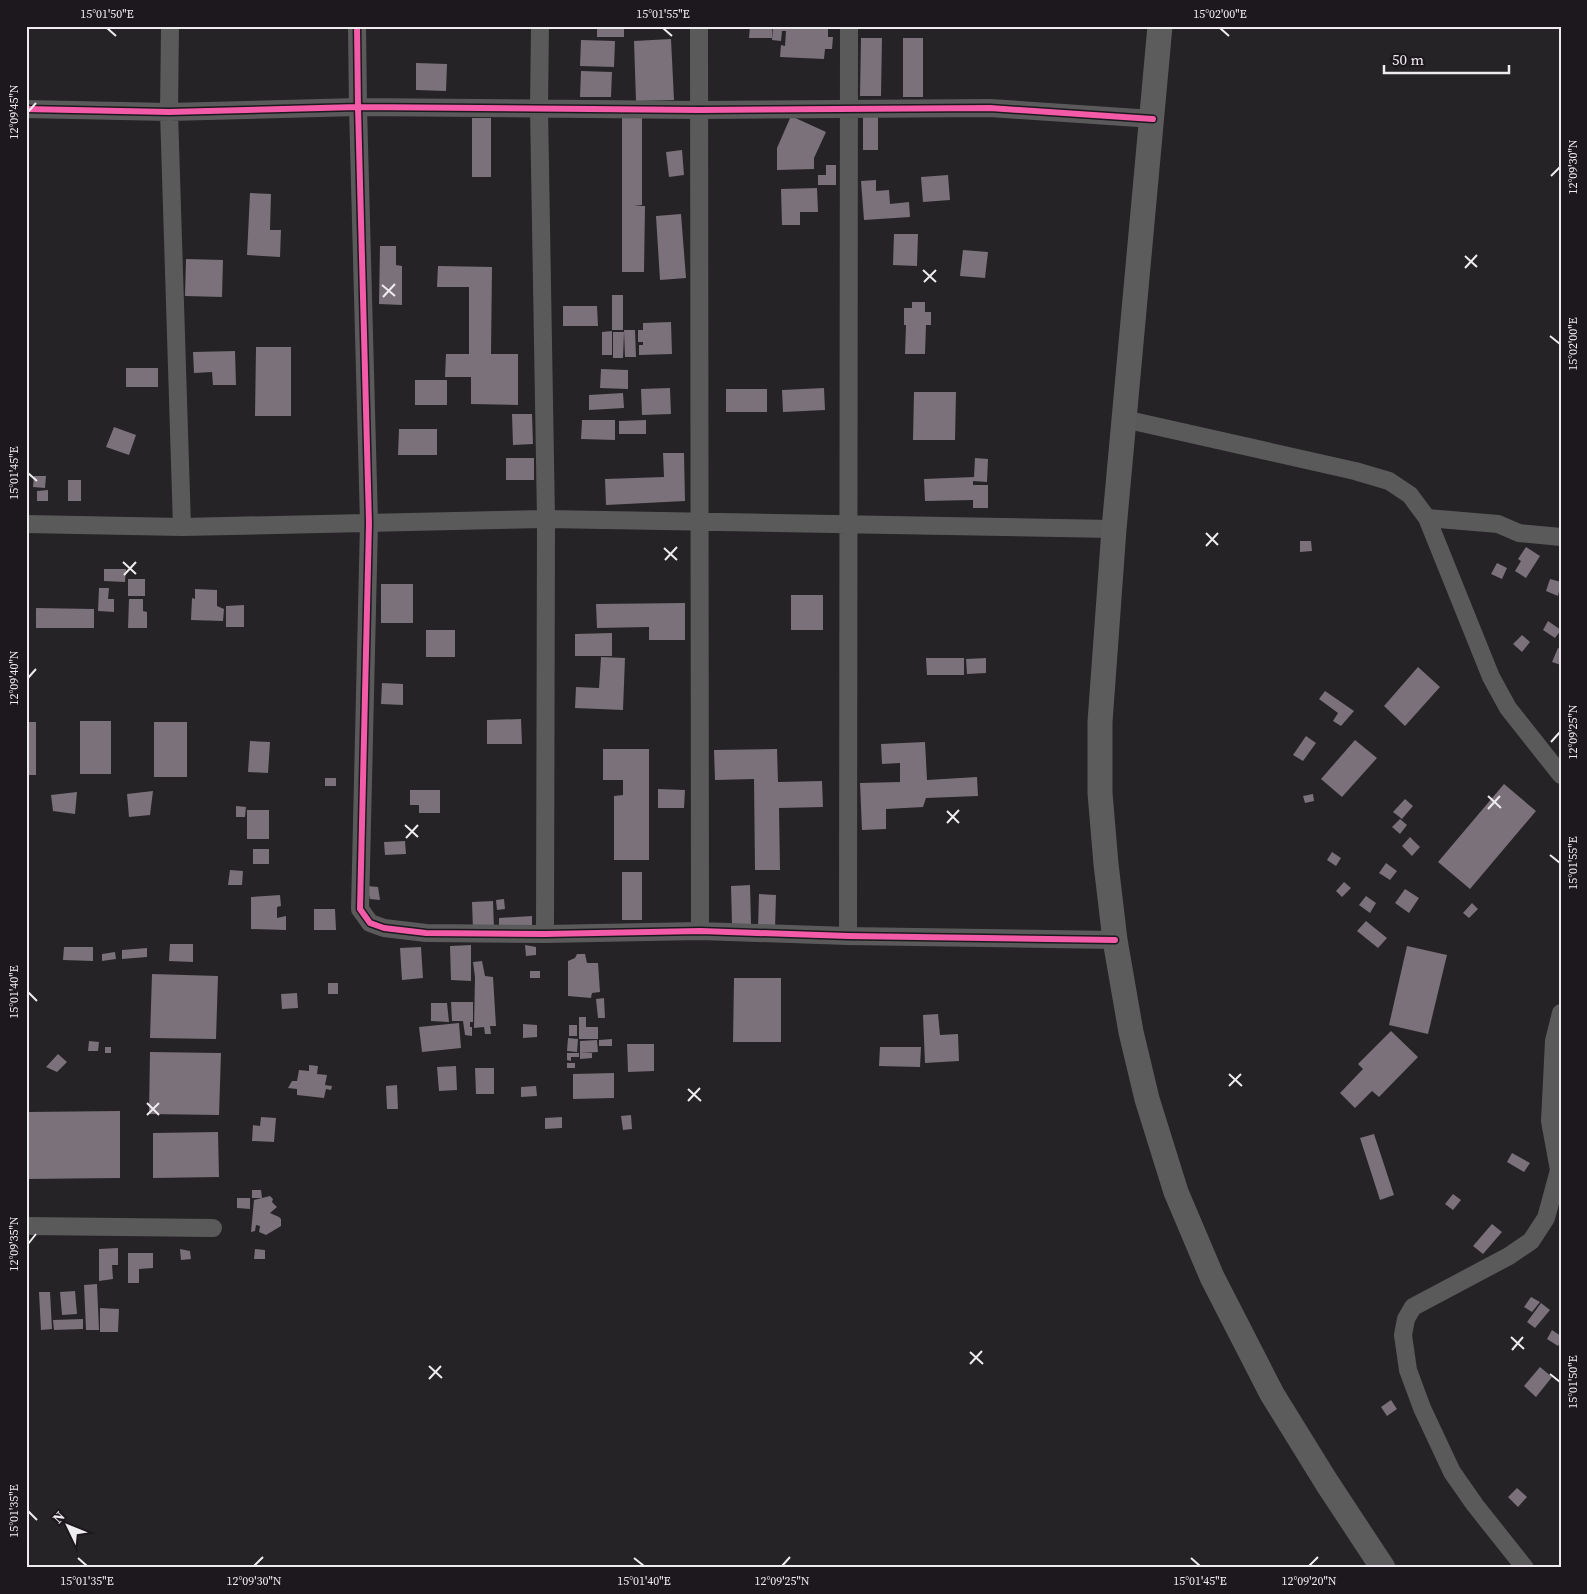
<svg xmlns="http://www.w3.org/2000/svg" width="1587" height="1594" font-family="'Source Serif 4',serif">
<rect width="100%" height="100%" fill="#252325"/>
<path fill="#7a717a" d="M597,26H624V37H597Z
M750,26H772V38H749Z
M773,26H828V37H833L832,49H825L824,59L780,57L781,45L785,46L786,31H782L781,41L772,40Z
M861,38H882L881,96H860Z
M903,38H923V97H903Z
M671,39L674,100L636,101L634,41Z
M581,40L615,41L614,67L580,66Z
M416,63L447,64L446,91L416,90Z
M581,71L612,72L611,97H580Z
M622,113H642V205L634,206H645L644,272H622Z
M863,114H878V150H863Z
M791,116L826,132L814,158V169L777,170V148Z
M472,118H491V177H472Z
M682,150L684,175L669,177L666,152Z
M826,165H836V185H818V175H826Z
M948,175L950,200L923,202L921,177Z
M876,180V191L889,190L890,204L909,202L910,217L864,220L861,181Z
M817,188L818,212H800V225H782L781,189Z
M250,193L271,194L270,230H281L280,257L247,255Z
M681,214L686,278L660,280L656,216Z
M894,234H918L917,266L893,265Z
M380,246H396V265L402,266V305L379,304Z
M963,250L988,252L985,278L960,276Z
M186,259L223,260L222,297L185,296Z
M438,266L492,267L491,354H518V405L471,404V377H445L446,354H469V287H437Z
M612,295H623V330H612Z
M912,302H925V312H931V325H926L925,354H905L906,325H904V308H912Z
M563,306H597L598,326H563Z
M671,322L672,354L639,355V345H643V342H638V330H643V323Z
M624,330H635L636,357H625Z
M612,331V355H602V332Z
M613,332H624L623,358H613Z
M256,347H291V416H255Z
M235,351L236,385H213L212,372L194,373L193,352Z
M126,368H158V387H126Z
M601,369L628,370V389L600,388Z
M415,380H447V405H415Z
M670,388L671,414L642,415L641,389Z
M824,388L825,410L783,412L782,390Z
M726,389H767V412H726Z
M914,392H956L955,440H913Z
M623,393L624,408L589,410V395Z
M512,414H532L533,444L513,445Z
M582,420H615V440L581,439Z
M646,420V434H619V421Z
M114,427L136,435L129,455L106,447Z
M399,429H437V455H398Z
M663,453H684L685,501L606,505L605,479L664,477Z
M506,458H534V480H506Z
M975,458L988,459L987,482L973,481V485H988V508H973V500L925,501L924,479L974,477Z
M34,476H46L45,488L33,487Z
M68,480H81V501H68Z
M48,490V501H37V491Z
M1300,541H1311L1312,551L1300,552Z
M1526,547L1540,556L1526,578L1515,571L1521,561L1518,559Z
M1497,563L1507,568L1502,579L1491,574Z
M104,569H126L125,582L104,581Z
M128,579H145V596H128Z
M1550,579L1561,582L1558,596L1546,591Z
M381,584H413V623H381Z
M99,588H109L108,599H114V612L98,611Z
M195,589L217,590V606L224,609L223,621L191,620L192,598L195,599Z
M791,595H823V630H791Z
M129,599H143V611L147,612V628H128Z
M685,603V640H649V627L597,628L596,604Z
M244,605V627H226V606Z
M36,608L94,609V628H36Z
M1548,621L1561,630L1555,638L1543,630Z
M426,630H455V657H426Z
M612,633V656H575V634Z
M1522,635L1530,642L1522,652L1513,644Z
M1558,648L1561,649V665L1552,662Z
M601,657L625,658L623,710L575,708L576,687L599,688Z
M926,658H964V675H927Z
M986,658V673L967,674L966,659Z
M1418,667L1440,687L1405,726L1384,706Z
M382,683L403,684V705L381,704Z
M1325,691L1354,711L1341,726L1333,721L1338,713L1319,699Z
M521,719L522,744H487V720Z
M80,721H111V774H80Z
M26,722H36V775H26Z
M154,722H187V777H154Z
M1306,736L1316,743L1303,761L1293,755Z
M1355,740L1377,758L1342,797L1321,779Z
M250,741L270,742L268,773L248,772Z
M925,742L927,780L977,777L978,796L926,798L923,807L886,809V829L862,830L860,783L900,782V763L882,764L881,744Z
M603,749H649V860H614V796L623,795V780H603Z
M777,749L778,782L822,781L823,807L779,808L780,870H755L754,779L715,780L714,750Z
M325,778H336V786H325Z
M1504,784L1536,811L1470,889L1438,862Z
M658,789L685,790L684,808H658Z
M410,790H440V813H419V805H410Z
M153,791L150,815L129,817L127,794Z
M77,792L75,814L53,811L51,795Z
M1313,794L1314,801L1305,803L1303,796Z
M1405,799L1413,806L1402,819L1393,812Z
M236,806L246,807L245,817H236Z
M247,810H269V839H247Z
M1400,819L1407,825L1400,834L1392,827Z
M1410,837L1420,847L1412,856L1402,846Z
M405,841L406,854L385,855L384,842Z
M253,849H269V864H253Z
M1332,852L1341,858L1336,866L1327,860Z
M1386,863L1397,871L1390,880L1379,873Z
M230,870L243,871L242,885H228Z
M622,872H642V920H622Z
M1344,882L1351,888L1342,897L1336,891Z
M750,885L751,924L732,925L731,886Z
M367,886L378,887L380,900L370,899Z
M1405,889L1419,898L1409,913L1395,903Z
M759,894L776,895L775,929H758Z
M280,895L281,906L277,907V918L286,916V930L251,929V897Z
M1366,896L1376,903L1370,913L1359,905Z
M504,899L505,909L497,910L496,900Z
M493,901L494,929L473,930L472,902Z
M1472,903L1478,909L1469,918L1463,913Z
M314,909H335L336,930H314Z
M532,916V928L499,929V918Z
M1366,921L1387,938L1378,948L1357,931Z
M170,944H193V962L169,961Z
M471,945V981L451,980L450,946Z
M525,945L536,947V955L526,956Z
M1407,946L1447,955L1428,1034L1389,1025Z
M64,947H93V961L63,960Z
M421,947L423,978L402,980L400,948Z
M147,948V957L122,959V950Z
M115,952L116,959L102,961V954Z
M577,954H585L587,963H598L600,992L592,993L591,998L568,996V961L575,958Z
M482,961L485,976L493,977L496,1026H490L491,1034H485L484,1027L474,1028L475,977L473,962Z
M530,971H540V978H530Z
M152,974L218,976L216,1039L150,1038Z
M734,978H781V1042H733Z
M328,983H338V994H328Z
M297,993L298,1008L282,1009L281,994Z
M604,998L605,1018H598L596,999Z
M451,1002H473V1022H470V1027H472V1036L465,1035L463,1021H452Z
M431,1003H447L449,1022L431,1021Z
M938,1014L940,1035L958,1034L959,1061L925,1063L923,1015Z
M579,1017H586V1027H598V1039H579Z
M459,1023L461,1048L422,1052L419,1027Z
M523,1024L537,1025V1037L523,1038Z
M569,1025H577V1036H569Z
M1391,1031L1418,1057L1379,1097L1372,1091L1355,1108L1340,1093L1363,1069L1358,1064Z
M568,1038L578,1039L577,1052L567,1051Z
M612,1039V1046H599V1040Z
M597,1040L598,1052L580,1053V1041Z
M89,1041L99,1042L98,1051H88Z
M627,1044H654V1071L628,1072Z
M105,1047H111V1053H105Z
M880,1047H921L920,1067L879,1066Z
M150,1052L221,1053L219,1115L149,1114Z
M567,1053H579V1057H571V1061L567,1060Z
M580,1053H592V1058L580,1059Z
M58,1054L67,1062L57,1072L46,1067Z
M567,1063H575V1068H567Z
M309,1065L318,1066L317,1074L327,1075L325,1085L332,1086L331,1090L326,1089L324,1098L297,1095V1089L288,1088L292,1081H297L299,1070L309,1071Z
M456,1066L457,1090L439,1091L437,1067Z
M475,1068H494V1094H476Z
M614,1073V1098L573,1099V1074Z
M397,1085L398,1109H387L386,1086Z
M536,1086L537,1096L521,1097V1087Z
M120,1111V1178L26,1179V1112Z
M631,1115L632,1129L623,1130L621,1116Z
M261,1117L276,1118L274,1142L252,1141L253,1125L260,1126Z
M562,1117V1128L545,1129V1118Z
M218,1132L219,1177L153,1178V1133Z
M1374,1134L1394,1195L1380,1200L1360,1138Z
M1512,1153L1530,1163L1524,1172L1507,1162Z
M252,1190H261L262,1198H252Z
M1453,1194L1461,1200L1453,1210L1445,1204Z
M270,1196L273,1199L272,1202L277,1207L270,1213L279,1217L281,1219V1226L266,1235L259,1232L260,1226L256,1225L255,1231L251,1232L254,1200Z
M237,1198H250V1209L237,1208Z
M1492,1224L1502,1232L1483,1254L1473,1246Z
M118,1248V1265H112L113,1279L99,1281V1249Z
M180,1249L190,1251L191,1259L181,1260Z
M255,1249L265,1250V1259H254Z
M128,1253H153V1268L139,1269V1283H128Z
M97,1284L99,1330H86L84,1285Z
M75,1291L77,1314L62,1315L60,1292Z
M39,1292H50L52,1329L41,1330Z
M1531,1297L1540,1302L1532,1312L1524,1307Z
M1541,1303L1550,1310L1535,1328L1527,1322Z
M100,1308L119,1309L118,1332H100Z
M83,1319V1329L54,1330L53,1320Z
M1552,1330L1561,1336V1342L1558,1346L1547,1339Z
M1540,1367L1552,1377L1536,1397L1524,1386Z
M1391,1400L1397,1409L1387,1416L1381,1407Z
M1517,1488L1527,1497L1518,1507L1508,1497Z"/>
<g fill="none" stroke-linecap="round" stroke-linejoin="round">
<path stroke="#5b5a5b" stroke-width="18" d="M170,26L169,112L182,527
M357,26L358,107L369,523L360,909L370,923L384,928L426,933L545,934L700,931L848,936L1115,940
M540,26L539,108L546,519L545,934
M699,26L700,931
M26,109L169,112L358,107L699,110L990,108L1153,119
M1124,419L1355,471L1389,481L1410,495L1427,518L1491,677L1508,708L1561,775
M1427,518L1498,524L1519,533L1561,537
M26,524L182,527L546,519L1114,529
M848,936L849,26
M26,1226L213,1228
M1525,1568L1475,1505L1452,1472L1422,1408L1408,1370L1403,1335L1406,1319L1413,1307L1509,1256L1531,1241L1546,1218L1559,1170L1550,1121L1554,1041L1561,1013"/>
<path stroke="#5d5c5d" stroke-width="25" d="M1160,26L1114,529L1100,722V793L1106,864L1115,940L1131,1032L1147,1099L1176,1192L1212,1277L1272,1394L1327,1483L1383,1568"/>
<defs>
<path id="cycleway" d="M357,26L358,107L369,523L360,909L370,923L384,928L426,933L545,934L700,931L848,936L1115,940
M26,109L169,112L358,107L699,110L990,108L1153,119"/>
</defs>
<use href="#cycleway" stroke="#1c181d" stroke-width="9"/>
<use href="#cycleway" stroke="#f35aa7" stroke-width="6"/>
</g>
<path fill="none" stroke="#efecef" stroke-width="2" d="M107,28L116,36M663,28L672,36M1220,28L1229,36M28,112L36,103M1551,176L1560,167M1465,256L1477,267M1465,268L1477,255M923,270L936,282M924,282L936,270M382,285L395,296M383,297L395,284M1550,336L1560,344M28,473L37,481M1206,533L1218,545M1206,546L1218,533M664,548L677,560M665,560L677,547M123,562L136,574M124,575L136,562M28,678L36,669M1551,742L1560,732M1488,796L1501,808M1488,809L1500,796M947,811L959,823M947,823L959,810M405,825L418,837M406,838L418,825M1550,855L1560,863M28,992L37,1001M1229,1074L1242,1086M1229,1086L1241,1074M688,1089L701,1101M688,1101L700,1088M147,1103L159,1115M147,1115L159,1103M28,1244L36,1234M1511,1337L1524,1349M1512,1350L1523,1337M970,1352L983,1364M970,1364L982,1351M429,1366L442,1378M1550,1374L1560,1382M429,1379L441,1366M28,1511L37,1520M78,1558L87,1566M634,1558L644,1566M1191,1558L1200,1566M254,1566L263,1557M782,1566L790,1557M1309,1566L1318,1557"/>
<rect width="1587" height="1594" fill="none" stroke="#1c181d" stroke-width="55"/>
<g transform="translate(68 1526) rotate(313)" stroke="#1c181d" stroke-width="4" paint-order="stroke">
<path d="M0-4L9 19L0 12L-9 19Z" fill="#efecef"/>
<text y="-8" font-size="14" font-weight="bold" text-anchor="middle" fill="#efecef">N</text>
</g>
<path d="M1384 65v8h125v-8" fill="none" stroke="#efecef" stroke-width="2.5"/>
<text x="1392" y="65" font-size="15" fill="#efecef" stroke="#1c181d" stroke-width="4" paint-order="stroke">50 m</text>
<rect x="28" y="28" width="1532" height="1538" fill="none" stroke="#efecef" stroke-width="2"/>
<g font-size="12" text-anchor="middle" fill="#efecef">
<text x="107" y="18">15°01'50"E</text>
<text x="663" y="18">15°01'55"E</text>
<text x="1220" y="18">15°02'00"E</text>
<text transform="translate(14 112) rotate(-90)" y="4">12°09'45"N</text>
<text transform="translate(1573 167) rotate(-90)" y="4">12°09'30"N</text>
<text transform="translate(1573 344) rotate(-90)" y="4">15°02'00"E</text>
<text transform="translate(14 473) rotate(-90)" y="4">15°01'45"E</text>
<text transform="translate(14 678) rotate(-90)" y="4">12°09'40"N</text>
<text transform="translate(1573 732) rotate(-90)" y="4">12°09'25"N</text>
<text transform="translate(1573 863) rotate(-90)" y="4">15°01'55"E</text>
<text transform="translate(14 992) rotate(-90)" y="4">15°01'40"E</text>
<text transform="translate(14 1244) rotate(-90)" y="4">12°09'35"N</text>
<text transform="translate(1573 1382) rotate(-90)" y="4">15°01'50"E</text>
<text transform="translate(14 1511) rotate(-90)" y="4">15°01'35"E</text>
<text x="87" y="1585">15°01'35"E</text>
<text x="254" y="1585">12°09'30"N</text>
<text x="644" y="1585">15°01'40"E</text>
<text x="782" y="1585">12°09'25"N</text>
<text x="1200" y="1585">15°01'45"E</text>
<text x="1309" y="1585">12°09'20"N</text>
</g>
</svg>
